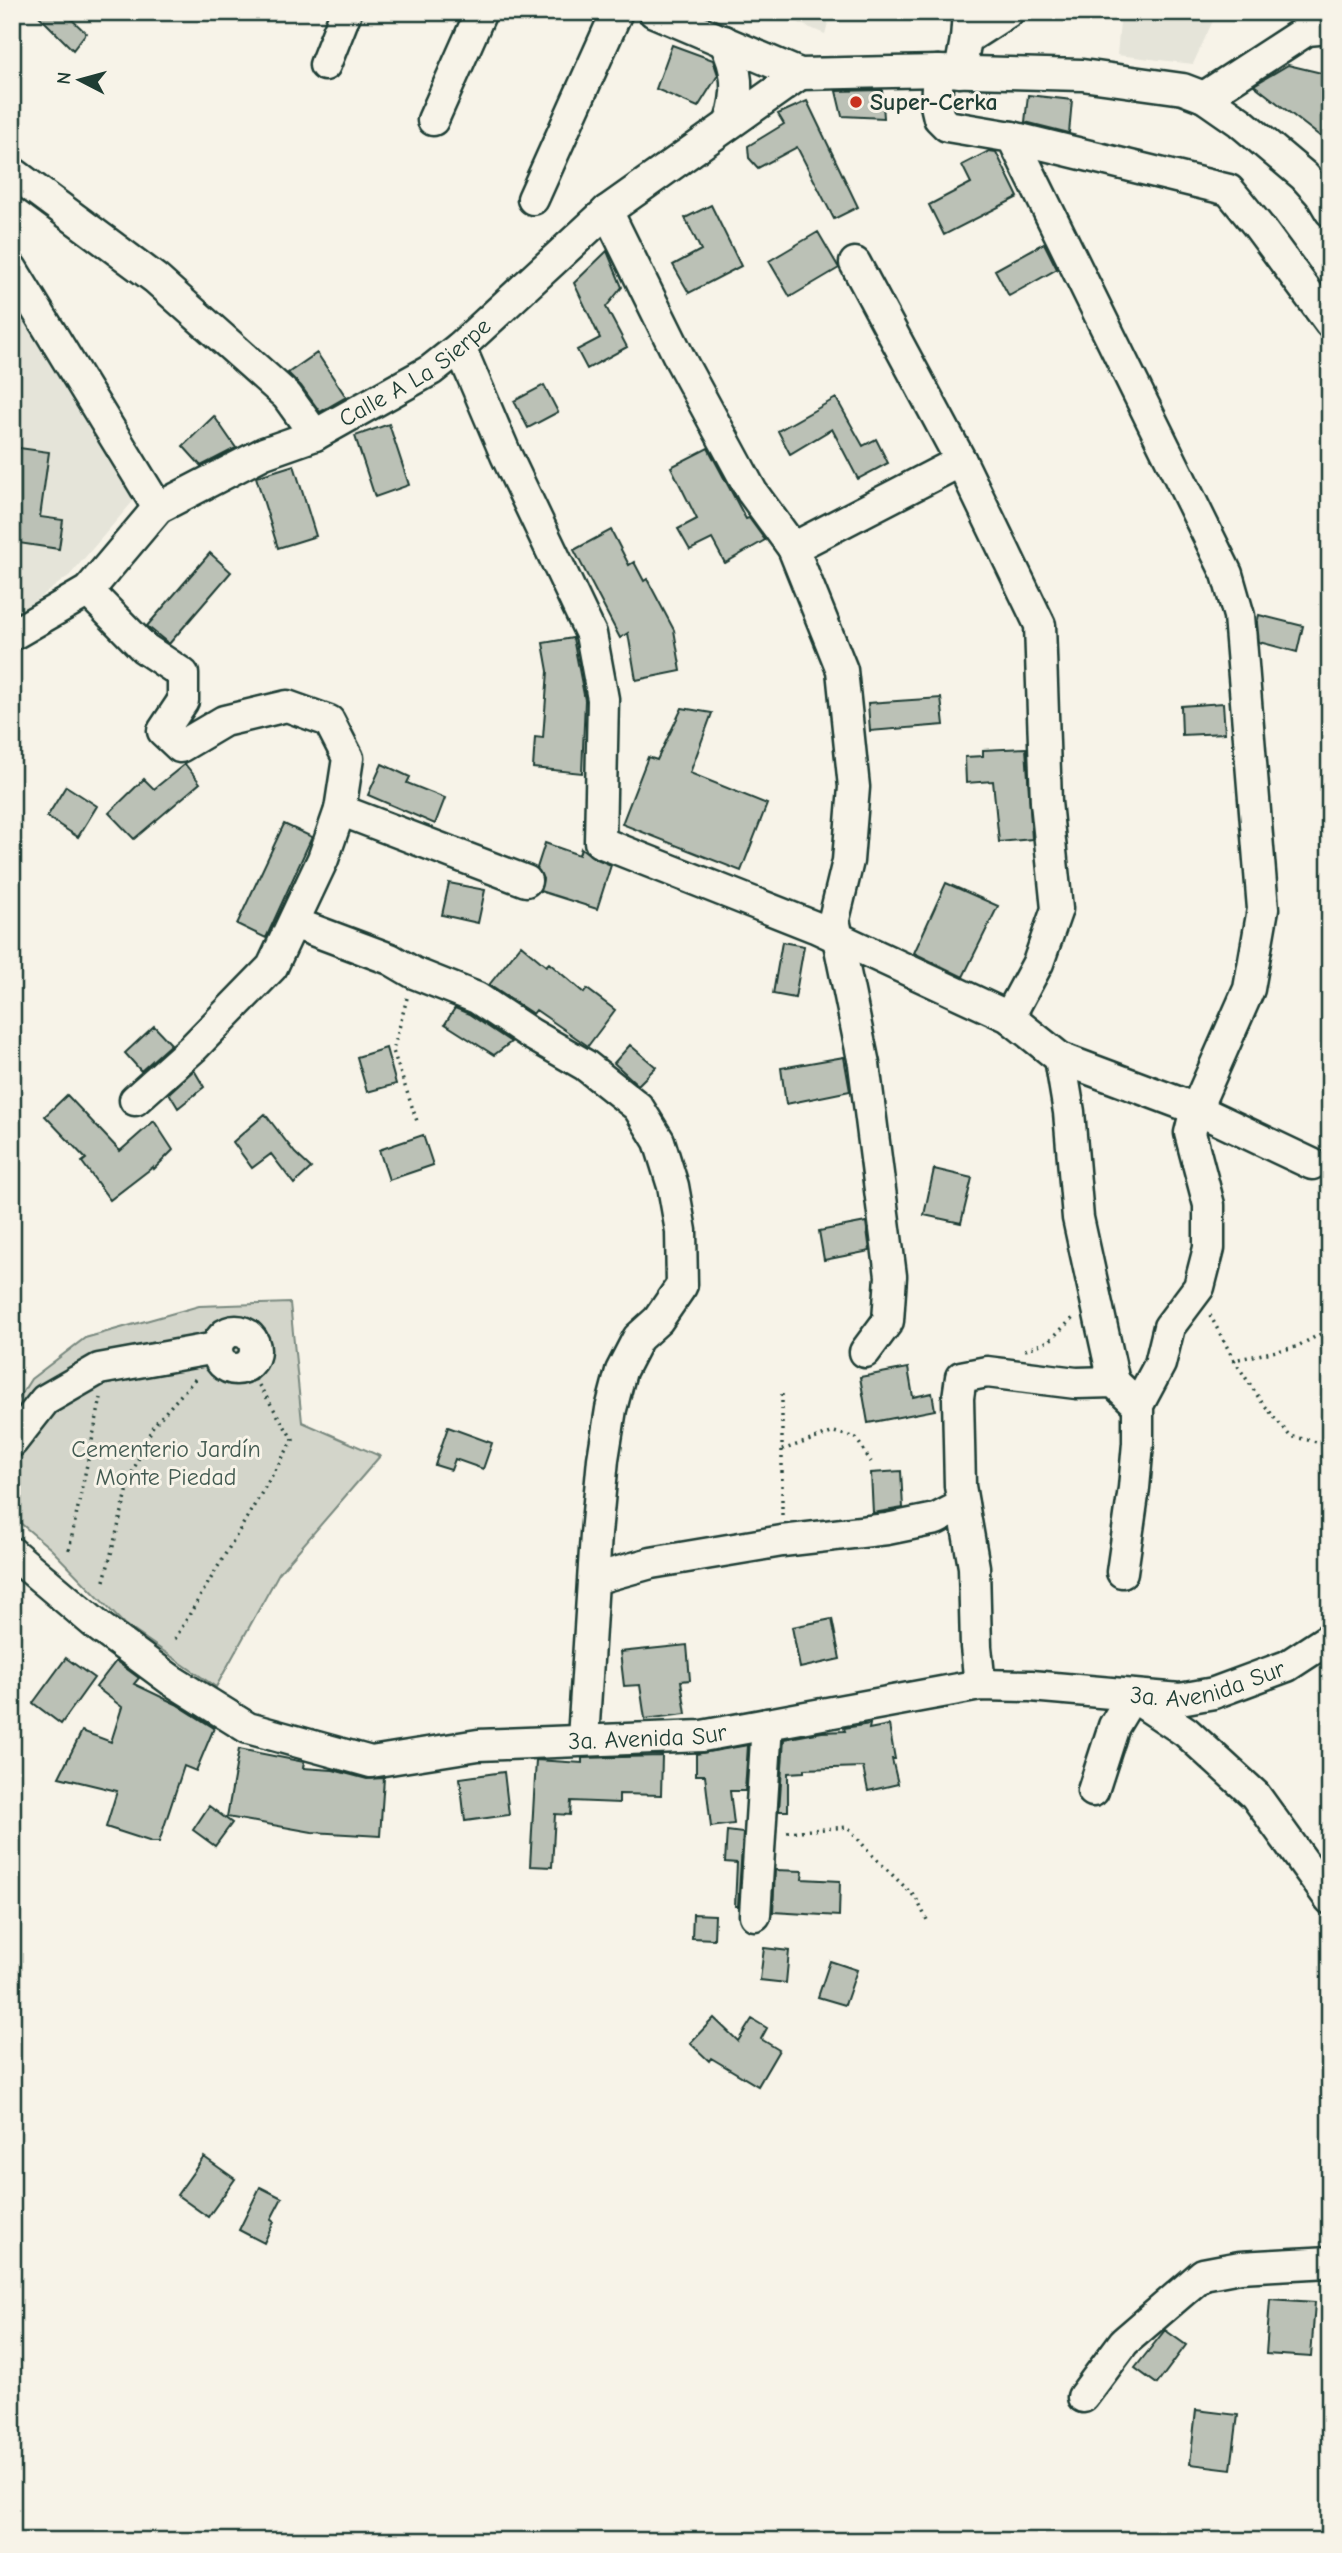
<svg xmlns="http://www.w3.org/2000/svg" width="1342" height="2553" font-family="'Comic Neue',sans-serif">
<rect width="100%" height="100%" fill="#f7f3e8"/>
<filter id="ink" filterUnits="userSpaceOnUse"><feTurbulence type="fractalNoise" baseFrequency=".0143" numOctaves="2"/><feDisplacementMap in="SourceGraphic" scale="14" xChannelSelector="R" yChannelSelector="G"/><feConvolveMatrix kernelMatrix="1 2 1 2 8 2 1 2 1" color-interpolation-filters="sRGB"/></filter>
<g filter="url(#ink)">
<path fill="#e5e4d9" d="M772,12H831L825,34Z
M1121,12H1217L1193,64L1117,55Z
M12,245L111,404L152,479L70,575L12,618Z"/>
<path fill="#d3d5ca" stroke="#79897f" stroke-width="2" d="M290,1303L302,1422L380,1456L279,1573L216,1687L124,1624L51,1549L12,1516V1409L31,1379L85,1338L199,1306Z"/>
<path fill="#bbc1b6" stroke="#1f3d34" stroke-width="2" d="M35,12H64L86,33L73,50Z
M672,45L713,60L718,75L698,107L656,89Z
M1288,65L1330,75V144L1254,85Z
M882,90L884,118L842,116L836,91Z
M1028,95L1072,100L1069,133L1025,122Z
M807,101L858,207L834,219L797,147L758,168L749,158L748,146L784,124L778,114Z
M989,151L996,152L1018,197L944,235L929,205L971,183L962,165Z
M711,205L741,266L689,293L673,265L701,250L685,218Z
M818,232L839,268L790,297L769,261Z
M1044,243L1057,269L1009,296L995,270Z
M607,251L622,287L606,307L627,347L587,369L577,350L600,338L574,283Z
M317,353L346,397L320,412L301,386L288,373Z
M544,385L558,412L528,428L514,401Z
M836,398L863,446L876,439L888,463L858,479L832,429L790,454L778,431Z
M214,416L236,448L201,466L183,446Z
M389,424L409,485L375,497L355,436Z
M12,447L49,452L40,517L63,520L59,549L12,542Z
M708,448L746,519L749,518L765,540L725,563L712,539L690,550L678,529L697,519L671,467Z
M294,465L316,536L278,548L256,477Z
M611,530L629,565L634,562L644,581L647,579L674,630L681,671L636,680L628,633L620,638L574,550Z
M210,553L231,572L169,644L147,626Z
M1259,615L1303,626L1297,652L1259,642L1257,623Z
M573,638L585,700L582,773L533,768L535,737L543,738L548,671L543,643Z
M941,698L944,725L870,731L868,703Z
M1223,703L1225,733L1182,735L1181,706Z
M682,708L712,713L690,773L767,804L741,871L622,824L648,757L657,760Z
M1026,748L1032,839L999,842L993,781L966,783L965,757L983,756V750Z
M185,764L200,783L134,839L109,813L144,779L154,789Z
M382,764L410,777L407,783L445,798L435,824L368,795Z
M66,786L97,806L78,837L47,817Z
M284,824L312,837L266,938L237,924Z
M545,843L579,855L581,848L594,858L611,865L597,909L540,891L543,879L537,868Z
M449,883L485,890L478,923L442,915Z
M946,883L998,906L963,977L914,953Z
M782,942L804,946L795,998L773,994Z
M521,945L546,966L549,963L584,993L587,989L615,1010L588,1046L536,1010L533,1014L489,985Z
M455,1008L469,1014L511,1042L494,1055L445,1024Z
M154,1026L171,1044L141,1071L125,1053Z
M630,1045L656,1067L638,1085L614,1063Z
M386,1048L396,1084L367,1092L357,1057Z
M844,1057L850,1091L786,1104L781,1068Z
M194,1070L204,1087L178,1108L169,1093Z
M67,1095L120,1151L154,1121L173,1150L154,1169L153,1167L110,1200L82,1162L86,1159L45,1116Z
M265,1114L295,1153L311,1168L294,1184L271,1154L252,1168L233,1142Z
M423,1135L433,1165L389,1180L379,1150Z
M934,1169L972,1178L961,1223L924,1215Z
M866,1222L870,1251L824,1260L819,1231Z
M908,1368L913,1397L932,1393L935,1410L868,1423L860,1377Z
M448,1427L492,1443L483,1469L455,1459L451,1470L435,1465Z
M901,1471L903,1508L873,1513L871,1473Z
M832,1619L840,1659L800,1668L792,1627Z
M687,1645L690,1680L681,1681L686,1714L645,1719L640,1685L624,1686L620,1652Z
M66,1658L94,1678L61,1724L33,1703Z
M116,1661L139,1678L134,1684L176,1704L214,1728L196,1771L184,1766L159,1842H152L106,1827L117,1791L59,1777L82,1731L111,1742L122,1707L96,1687Z
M870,1724L869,1729L889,1725L895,1759H892L898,1784L868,1791L863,1767L804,1769V1772L788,1773V1811H779L784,1739L822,1732L845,1731L844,1728Z
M748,1745L745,1791H730L734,1824L711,1827L705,1775H696V1754Z
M239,1749L304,1762L303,1768L333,1770L367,1779L384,1778L380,1836L312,1832L227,1817Z
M662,1756L661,1795L619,1794V1803L571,1801L570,1815L555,1814L552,1867L530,1866L536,1760L582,1763V1758Z
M504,1772L509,1815L465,1821L460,1778Z
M209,1806L232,1823L215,1846L193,1830Z
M727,1831L743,1833L738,1906H735L737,1863L725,1862Z
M775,1870L803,1871L802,1879L840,1881L839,1916L773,1912Z
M693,1914L715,1915L714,1939L692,1938Z
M764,1948L789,1951L786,1983L760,1980Z
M830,1961L857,1970L845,2005L818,1997Z
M714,2018L738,2041L752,2019L767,2028L761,2039L779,2050L758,2086L711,2058L709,2061L690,2043Z
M204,2157L235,2179L208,2217L177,2195Z
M260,2187L282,2198L271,2219L274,2221L264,2243L239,2230Z
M1270,2299L1315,2302L1311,2357L1266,2354Z
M1165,2330L1186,2345L1157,2384L1135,2368Z
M1196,2410L1238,2415L1231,2469L1190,2464Z"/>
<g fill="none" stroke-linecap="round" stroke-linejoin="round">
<defs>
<g id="minor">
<path d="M654,12L800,74L938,71L1082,75L1183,89L1204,97L1240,122L1304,176L1320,194L1330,211"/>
<path d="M966,39L1008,12"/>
<path d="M724,41C738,69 740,92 730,122"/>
<path d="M325,65L346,12"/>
<path d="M938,71L936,105L939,118L947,126L1012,137L1227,574L1239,616L1263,909L1249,989L1196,1109L1190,1133L1209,1205V1248L1199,1287L1169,1327L1160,1364L1138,1405V1443L1134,1488L1122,1572"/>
<path d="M960,72L966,39L968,12"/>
<path d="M1204,97L1307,30L1330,28"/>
<path d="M433,120L481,12"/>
<path d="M1012,137L1229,190L1259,227L1330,323"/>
<path d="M12,172L156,279L287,396L315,435"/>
<path d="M533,199L617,12"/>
<path d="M607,211L681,361L752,492L793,548L842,670L854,787L848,861L834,919L864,1064L891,1276L888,1321L865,1352"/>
<path d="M855,263L961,461L1040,625L1046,802L1057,909L1038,963L1009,1017"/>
<path d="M12,269L158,508"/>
<path d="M460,347L506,455L591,634L603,699L600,842L815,927L1009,1017L1060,1058L1196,1109L1312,1164"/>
<path d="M793,548L961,461"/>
<path d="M88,591L144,648L183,674V701L163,731L180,747L224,721L287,706L329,721L348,758L340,810L323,859L272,967L193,1048L135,1100"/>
<path id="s1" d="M12,635L88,591L158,508L264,453L315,435L431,370L460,347L607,211L800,74"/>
<path d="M340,810L526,881"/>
<path d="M294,923L390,959L414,973L477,998L531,1034L585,1065L638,1107L659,1141L673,1186L681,1231L682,1285L658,1320L638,1338L621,1371L611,1409L603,1459L596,1534L583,1739"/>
<path d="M1060,1058L1069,1112L1078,1218L1114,1382"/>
<circle cx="236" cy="1350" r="19"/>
<path d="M12,1442L45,1400L99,1369L216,1348"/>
<path id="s2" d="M12,1553L98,1626L171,1680L248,1728L371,1762L478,1745L702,1736L980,1685L1031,1686L1180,1699L1214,1693L1287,1666L1330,1638"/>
<path d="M594,1579L651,1563L782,1541L887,1529L936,1519L963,1505"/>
<path d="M980,1685L976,1647L974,1567L960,1486L958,1398L961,1377L987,1372L1076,1383L1114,1382L1138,1405"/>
<path d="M1093,1791L1114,1726L1132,1696L1186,1732L1255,1795L1330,1899"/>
<path d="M755,1915L767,1724"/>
<path d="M1083,2397L1124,2342L1203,2274L1240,2267L1330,2262"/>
</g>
</defs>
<use href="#minor" stroke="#1f3d34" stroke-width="35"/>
<path stroke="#1f3d34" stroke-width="3.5" stroke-dasharray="2 5" stroke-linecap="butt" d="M407,998L393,1051L418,1124
M1210,1315L1234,1360L1296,1347L1330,1329
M1025,1350L1049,1341L1073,1318
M1234,1360L1261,1401L1290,1436L1330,1445
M782,1450L834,1432L856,1438L871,1462
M782,1515V1394
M69,1550L101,1398
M104,1581L132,1473L153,1426L197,1377
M175,1639L293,1440L247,1366
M787,1832L848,1827L869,1852L916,1898L928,1922"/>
<use href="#minor" stroke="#f7f3e8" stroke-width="30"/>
</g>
</g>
<circle fill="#c8321e" stroke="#f7f3e8" stroke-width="2.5" cx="856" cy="102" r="7"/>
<g text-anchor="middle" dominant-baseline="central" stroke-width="6" stroke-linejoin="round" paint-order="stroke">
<g font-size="24" font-weight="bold" fill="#1f3d34" stroke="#f7f3e8" text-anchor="start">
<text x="870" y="102">Super-Cerka</text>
</g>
<g font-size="24" fill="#1f3d34" stroke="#f7f3e8">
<text stroke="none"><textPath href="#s1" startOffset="488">Calle A La Sierpe</textPath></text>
<text stroke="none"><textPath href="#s2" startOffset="1267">3a. Avenida Sur</textPath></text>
<text stroke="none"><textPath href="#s2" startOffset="700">3a. Avenida Sur</textPath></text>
</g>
<g font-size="24" fill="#435b52" stroke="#f7f3e8">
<text x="166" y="1449">Cementerio Jardín<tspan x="166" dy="28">Monte Piedad</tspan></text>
</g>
</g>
<rect width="1342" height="2553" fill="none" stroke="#f7f3e8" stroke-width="42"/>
<rect x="21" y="21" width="1300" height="2511" fill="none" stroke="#1f3d34" stroke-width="2.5" filter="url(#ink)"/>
<g transform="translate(80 80) rotate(276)" stroke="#f7f3e8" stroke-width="5" paint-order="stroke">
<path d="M0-5L12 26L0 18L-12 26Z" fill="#1f3d34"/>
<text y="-10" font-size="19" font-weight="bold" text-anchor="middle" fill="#1f3d34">N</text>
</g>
</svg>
